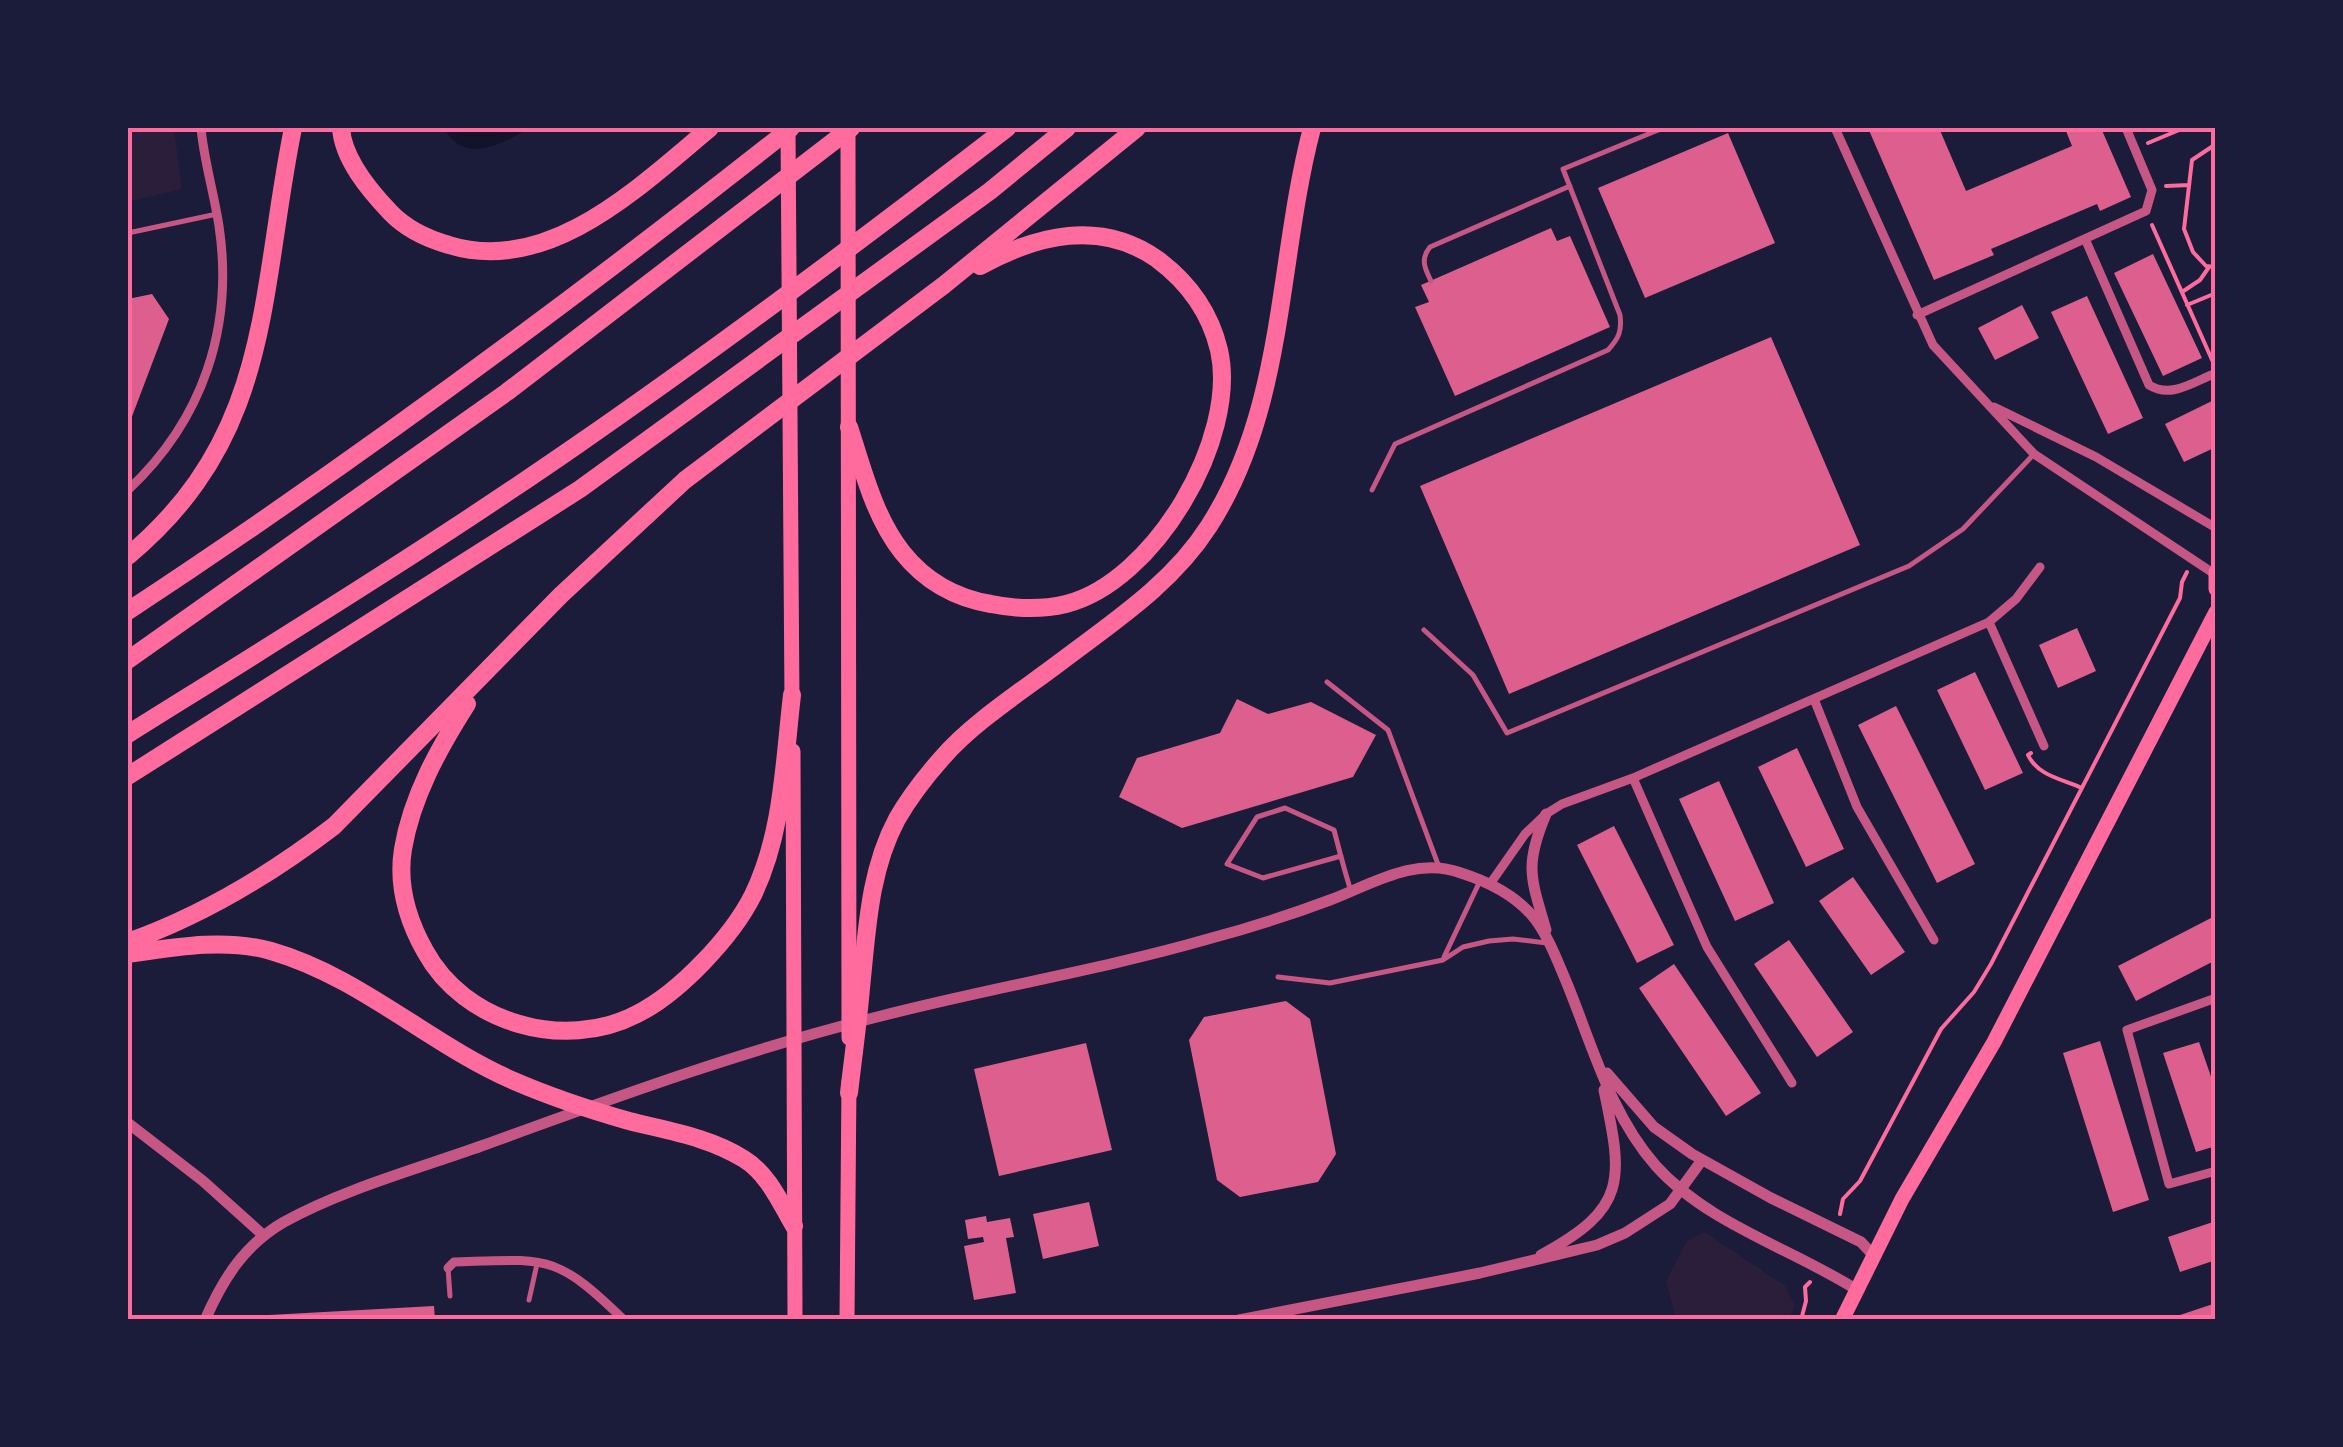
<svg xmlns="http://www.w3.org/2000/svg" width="2343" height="1447" font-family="'Exo 2',sans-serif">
<rect width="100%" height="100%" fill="#1b1b3a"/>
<path fill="#2a1e3b" d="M128,128H174L182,189L128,202Z
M1704,1232L1785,1286L1795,1306L1789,1319H1676L1666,1281L1687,1241Z"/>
<path fill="#12122b" d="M444,128H530C503,143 464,166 444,128Z"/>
<path fill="#dd5f8e" d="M1868,128H1939L1966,191L2072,146L2066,131L2075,128H2101L2131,197L2100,211L2097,204L1991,249L1994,255L1934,280Z
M1728,133L1775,243L1645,298L1598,188Z
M1551,228L1557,241L1570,236L1610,327L1455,396L1415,307L1429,302L1421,285Z
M2153,254L2202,358L2163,376L2114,273Z
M152,294L169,319L128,427V299Z
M2087,296L2143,418L2108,434L2051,312Z
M2022,305L2039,338L1995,360L1978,328Z
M1771,337L1860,545L1509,694L1420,486Z
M2216,399V447L2184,462L2165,424Z
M2077,628L2096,671L2058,688L2039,645Z
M1975,672L2023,773L1985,790L1937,690Z
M1237,699L1268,714L1311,702L1376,735L1353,777L1182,828L1119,797L1137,758L1220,733Z
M1896,706L1975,864L1937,883L1858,725Z
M1797,748L1844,849L1806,867L1758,767Z
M1719,781L1774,903L1735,921L1679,799Z
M1614,826L1674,945L1637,963L1577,845Z
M1853,877L1905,952L1871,975L1819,901Z
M2211,918L2216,928V960L2136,1001L2118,966Z
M1789,940L1853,1032L1817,1057L1754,964Z
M1674,964L1761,1093L1726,1116L1639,988Z
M1286,1001L1310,1019L1336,1154L1318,1182L1240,1197L1217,1180L1189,1040L1204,1017Z
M2100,1041L2149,1200L2113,1212L2063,1053Z
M2199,1042L2216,1091V1146L2196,1152L2163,1053Z
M1086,1043L1112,1150L999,1176L974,1069Z
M1089,1202L1099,1246L1043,1259L1033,1214Z
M986,1216L987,1222L1010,1218L1014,1237L1006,1238L1016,1293L974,1300L964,1246L984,1242L983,1237L968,1239L965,1220Z
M2216,1221V1260L2180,1272L2168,1237Z
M2216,1303V1320H2168V1319Z
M434,1306L435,1320H269V1315Z"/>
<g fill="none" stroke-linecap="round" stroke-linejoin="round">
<path stroke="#ff6b9d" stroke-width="4" d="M2148,143L2184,128
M2216,144L2192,160L2184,229L2193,252L2206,266L2216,267
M2166,186L2189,185
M2152,225L2213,362
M2182,292L2200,280L2209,267
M2187,305L2216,293
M2031,753L2028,755C2038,776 2062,779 2082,788
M1840,1214L1843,1199L1860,1181L1941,1029L1974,992L1991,964L2180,598L2182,582L2187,572
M1801,1320L1806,1301L1805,1287L1810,1282"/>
<path stroke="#c65784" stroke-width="5" d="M128,233L217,214
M1431,281C1425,269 1420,259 1430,247L1570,186
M1372,490L1395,444L1608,350C1619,338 1622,331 1620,315L1563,169L1663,128
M1424,630L1473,675L1507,733L1909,566L1963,529L2034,454
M1327,682L1388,730L1439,867
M1341,856L1263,878L1227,864L1257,817L1285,808L1334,830C1339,849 1344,869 1350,888
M1444,957L1480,881
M1278,977L1330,983L1443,960L1463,947L1489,941L1513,939L1547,943
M448,1268L450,1296
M529,1300L537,1264"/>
<path stroke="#c65784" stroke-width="9" d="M1835,128L1933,345L2034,454L2216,575
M2086,241L2149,385C2171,399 2193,382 2216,373
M1917,315L2146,211L2152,190L2126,128
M1994,407L2096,457L2216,528
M128,490C203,420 234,327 219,226C214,193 204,161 201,128
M1989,622L2044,746
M1814,699L1857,807L1934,940
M1633,778L1707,947L1792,1083
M1490,884L1525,834L1546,814L1562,804L1633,778L1989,622L2016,599L2040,567
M2216,998L2127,1030L2169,1184L2216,1171
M448,1268L454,1262C548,1259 555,1253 624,1320"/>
<path stroke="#c65784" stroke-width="11" d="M1546,814C1524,866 1531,878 1546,930
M1607,1073L1654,1127L1692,1154L1771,1198L1861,1242L1874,1256
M128,1123L203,1181L263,1235
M1541,1255C1628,1208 1623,1180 1604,1090
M205,1320C223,1279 244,1245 284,1222C343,1189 423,1167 487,1144C616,1097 747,1049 881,1016C989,988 1100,970 1208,939C1249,928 1290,915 1330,900C1372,884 1415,856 1461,873C1489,882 1517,896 1535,919C1549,938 1557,960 1566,981C1592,1044 1610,1114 1656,1166C1708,1224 1793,1249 1857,1290
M1239,1320L1480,1273L1597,1245L1625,1233L1670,1204L1702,1160"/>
<path stroke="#ff6b9d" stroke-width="15" d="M2216,572V589
M1842,1320L1902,1199L1994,1042L2216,612"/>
<path stroke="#ff6b9d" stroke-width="15" d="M788,128L792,703
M848,128L849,1038
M793,751L795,1320
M847,1320L849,1081"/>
<path stroke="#ff6b9d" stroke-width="18" d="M341,128C343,159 369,190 390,212C405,228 428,239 449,245C549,276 640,186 710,128
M849,427C863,470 874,516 902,552C925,581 955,598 991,604C1016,609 1041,610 1066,604C1154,582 1239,438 1219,350C1210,312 1188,282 1157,259C1100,219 1037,235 980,266
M128,556C273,435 259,295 293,128
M128,611C356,461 576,298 791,128
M128,660L507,392L851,128
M467,704C439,748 412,796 403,849C397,886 407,919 425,951C464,1023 564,1052 637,1014C679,993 732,937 753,895C783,833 784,763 792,695
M128,734C280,639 433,545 580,443C726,342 867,236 1007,128
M128,776L580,489L990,191L1067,128
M128,942C204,915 270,875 334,826L561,595L685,480L944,285L1137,128
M128,954C175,947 225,938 271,951C361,977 429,1044 514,1081C551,1097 590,1110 629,1121C668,1131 709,1137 744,1159C768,1174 780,1202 794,1226
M849,1093C853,1058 858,1023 861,988C867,931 869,871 897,819C909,798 926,776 942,758C972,723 1022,691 1059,663C1113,622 1172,584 1209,526C1286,406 1277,261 1312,128"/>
</g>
<rect width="2343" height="1447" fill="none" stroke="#1b1b3a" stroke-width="260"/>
<rect x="130" y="130" width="2083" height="1187" fill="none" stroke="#ff6b9d" stroke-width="4"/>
</svg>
